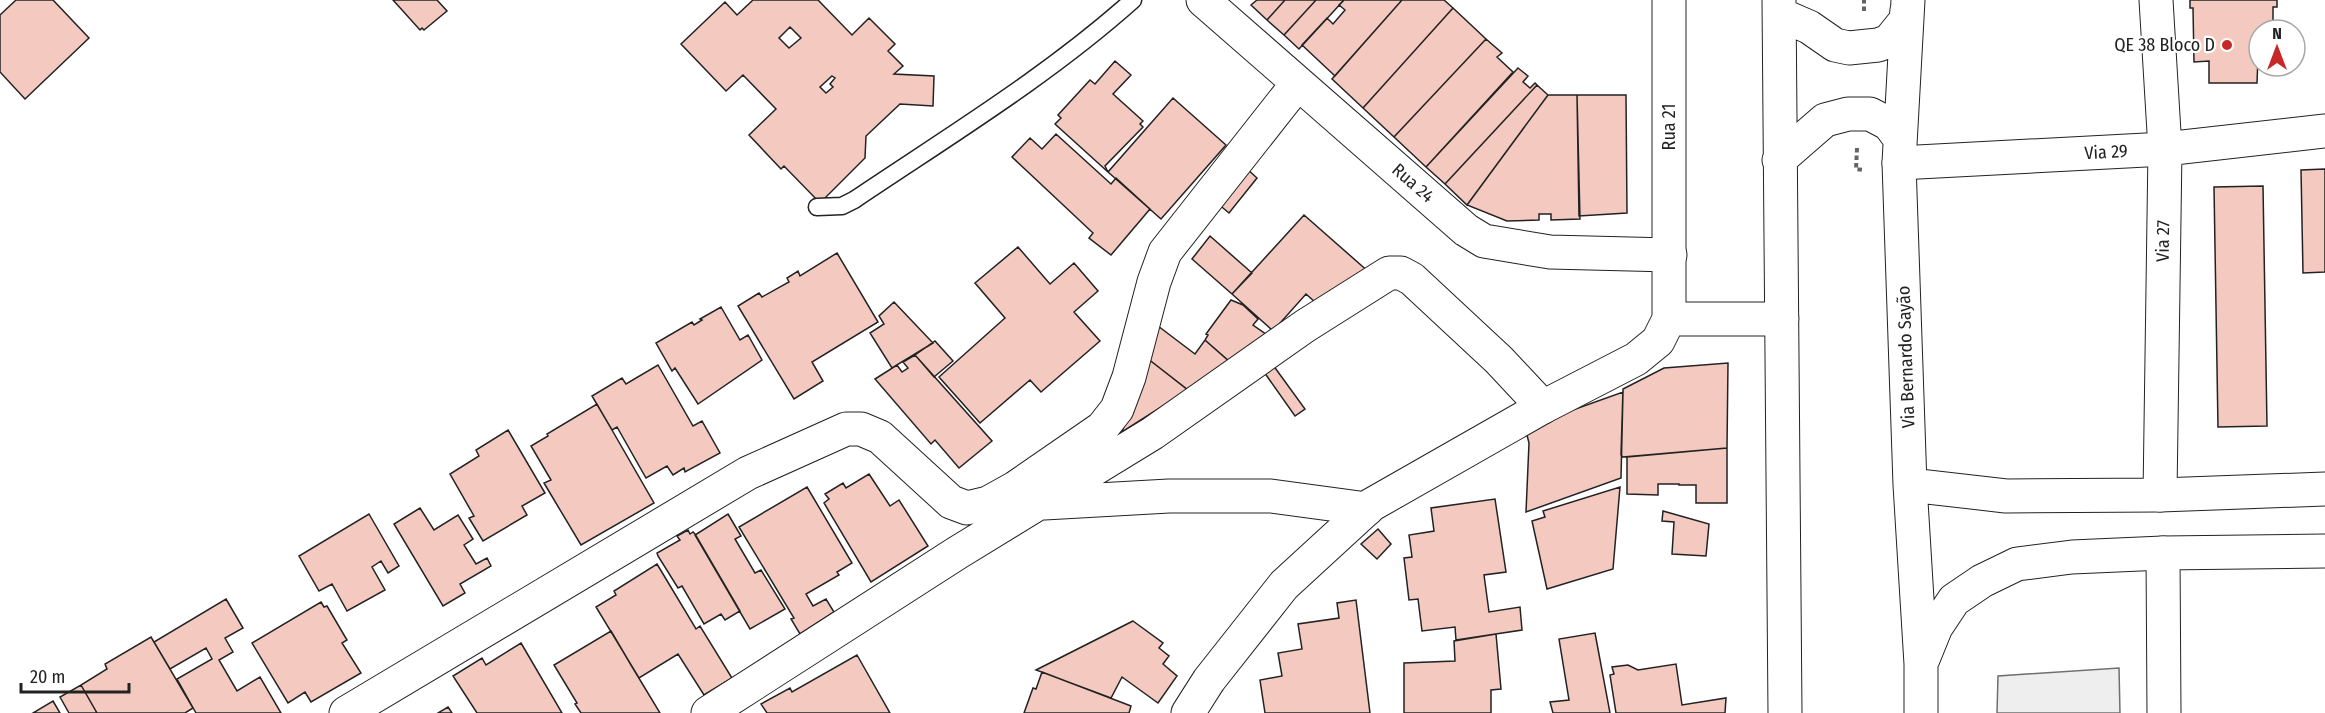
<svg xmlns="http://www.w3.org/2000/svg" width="2325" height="713" font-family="'Fira Sans Condensed',sans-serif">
<rect width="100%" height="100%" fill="#fff"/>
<path fill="#eee" stroke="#6f6f6f" stroke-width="1.5" d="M2119,668L2120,713H1997L1998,676Z"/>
<path fill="#f3c9c0" stroke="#222" stroke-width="1.5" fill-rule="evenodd" d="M16,0H53L89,38L25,99L0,72V15Z
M393,0H437L447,11L424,30L422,28L420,30Z
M753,0H818L852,35L869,18L895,44L888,51L903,66L894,74L934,76L933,106L900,104L866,136L865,158L820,203L784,166L781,169L749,135L776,109L743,75L726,91L681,44L725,2L737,15ZM790,27L801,38L789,48L779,38ZM832,76L835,78L830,84L833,87L826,93L820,87Z
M1257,0H1285L1267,20L1251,5Z
M1285,0H1316L1284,35L1267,20Z
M1316,0H1344L1299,49L1284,35Z
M1344,0H1402L1335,76L1302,45L1327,18L1333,24L1345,10L1339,5Z
M1402,0H1444L1453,8L1363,108L1332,79Z
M2190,0H2277V7H2273V30H2259L2257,83H2209V61L2194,62L2193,8H2190Z
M1453,8L1486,39L1394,137L1363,108Z
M1486,39L1502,53L1497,57L1513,72L1426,167L1394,137Z
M1115,61L1131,75L1113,94L1143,121L1140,124L1143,127L1105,166L1108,172L1055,124L1061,118L1058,115L1090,80L1095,84Z
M1518,68L1528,76L1523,82L1530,88L1535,83L1537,85L1445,184L1426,167Z
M1537,85L1548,95L1467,205L1445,184Z
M1548,95H1577L1580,219L1551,220V214H1539V220L1507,221L1467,205Z
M1577,95H1626L1627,213L1579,216Z
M1173,98L1226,145L1161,219L1108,172Z
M1056,134L1111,184L1116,178L1150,209L1111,255L1089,238L1093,233L1012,157L1030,138L1042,149Z
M1245,167L1257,178L1229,213L1217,203Z
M2325,169V272L2303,273L2301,170Z
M2263,186L2267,426L2218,427L2214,187Z
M1304,215L1370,273L1315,302L1306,294L1273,331L1232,294Z
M1210,236L1252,273L1232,294L1192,259Z
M1018,247L1050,284L1074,263L1098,291L1074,312L1100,341L1041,392L1030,380L980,423L939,377L1005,318L975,283Z
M837,253L878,322L812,362L823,381L794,399L738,306L759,293L762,297L789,282L787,278L798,271L800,276Z
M1231,300L1243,305L1258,319L1253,325L1270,337L1230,362L1205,340L1208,335L1206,334Z
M894,302L933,343L892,368L870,333L884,324L879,316Z
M721,307L740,340L748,335L762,360L698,404L675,368L672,371L656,343L692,322L694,325L702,320L700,319Z
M1158,326L1195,354L1205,340L1230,362L1188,390L1147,358Z
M935,341L953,361L934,377L915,355Z
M915,355L992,441L959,468L935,440L931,444L875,379L897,365L902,372L908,368L903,362Z
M1147,358L1188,390L1122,432Z
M1728,363L1727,448L1623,457L1621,455L1623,389L1664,368Z
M658,365L693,426L702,421L720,453L685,472L684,468L673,475L667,466L646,478L617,427L612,430L592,396L622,378L626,384Z
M1273,365L1305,409L1295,416L1264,372Z
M1623,392L1621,478L1526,512L1529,443L1525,427Z
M597,404L654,503L581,545L544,483L551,480L531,446L548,436L547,434Z
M508,430L545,493L522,506L527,515L483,541L469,518L474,516L450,474L479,456L476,450Z
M1727,448V503H1696V485H1679V484H1658V495L1627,494V457Z
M869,474L890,506L899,500L928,546L871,582L824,503L829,499L825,494L843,483L846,488Z
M807,487L852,563L837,572L839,575L806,594L813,606L826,599L834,612L800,634L791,619L794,618L739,527Z
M1620,487L1613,569L1547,589L1532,521L1545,517L1543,511Z
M1495,499L1506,572L1484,575L1489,612L1520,607L1522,630L1456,640L1455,627L1422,631L1418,599L1409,600L1404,558L1412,557L1409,535L1434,531L1431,508Z
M420,508L434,530L458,515L473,539L464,545L476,564L487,558L491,566L460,584L465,593L443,606L394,524Z
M1663,511L1709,524L1706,556L1672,554L1674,522L1662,521Z
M369,514L399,566L388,573L381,561L372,567L385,590L347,611L332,584L319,591L299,556Z
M728,514L741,536L735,539L755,573L761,570L785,609L750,629L695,535Z
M1378,529L1391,544L1377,559L1361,544Z
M688,530L690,534L693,532L695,534L740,611L725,620L721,614L704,624L682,586L678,588L658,556L657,553L680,540L677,536Z
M657,564L696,629L700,626L732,678L704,695L678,654L639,678L596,607L616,595L614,591Z
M226,599L243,628L225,638L233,652L219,660L237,691L260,677L281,713H196L177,679L212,659L206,648L170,669L154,642Z
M1356,600L1370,713H1265L1260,680L1282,676L1278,653L1302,649L1298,624L1339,618L1337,603Z
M321,602L324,607L327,606L347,640L342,643L361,673L311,702L305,692L288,703L252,643Z
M1133,621L1163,643L1159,648L1169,656L1163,664L1177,676L1158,703L1122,677L1111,698L1036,670Z
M611,631L631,665L660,713H581L575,704L577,703L554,665Z
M1595,633L1610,713H1553L1550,702L1569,700L1559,639Z
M1496,634L1501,689L1491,690V713H1404V663L1455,661L1454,641Z
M151,637L193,708L185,713H97L81,685L107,669L105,664Z
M521,643L562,713H477L453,676L482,658L486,665Z
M857,655L890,713H767L761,704L790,688L792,692Z
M1676,664L1682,705L1726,698L1725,713H1616L1610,675L1614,674L1612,667L1628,665L1638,670Z
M1042,672L1131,706L1129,713H1024L1033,688L1036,689Z
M81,685L97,713H69L60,697Z
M53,701L60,713H33Z
M448,707L452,713H438Z"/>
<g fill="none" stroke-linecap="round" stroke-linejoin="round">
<defs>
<path id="lane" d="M817,207L842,206L854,200C949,136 1048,76 1133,0"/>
<path id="street" d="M1203,0L1466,230L1484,241L1550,252L1670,255
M2156,0L2165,149L2160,495
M1899,163L2165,149L2325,131
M1044,503L1169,496H1271L1367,509
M2163,553L2164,713
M346,713L748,473L846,429H861L880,437L951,502L967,508L988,503L1015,488L1102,428L1117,409L1129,377L1154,282L1165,252L1298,83
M708,713L957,553L1153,433L1305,326L1389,273H1401L1412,279L1499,360L1543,407"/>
<path id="secondary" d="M1779,0L1785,713
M1908,0L1899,163L1910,485L1921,664V713
M1779,14L1809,27L1835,45L1849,48L1878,45L1889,41L1906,20L1907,10
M1779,160L1825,120L1848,114H1870L1889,124L1900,139
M1669,319H1782
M1910,485L2006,496L2160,495L2325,489
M1923,659L1936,627L1954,600L1982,581L2017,564L2072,557L2163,553L2325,551
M1188,713L1209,680L1284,585L1371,505L1543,407L1636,359L1658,341L1669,319V0"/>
</defs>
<use href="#lane" stroke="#222" stroke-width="19"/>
<use href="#street" stroke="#222" stroke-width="35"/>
<use href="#secondary" stroke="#222" stroke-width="35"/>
<path stroke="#646464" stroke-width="4" stroke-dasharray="4.5 3" stroke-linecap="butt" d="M1864,11V0
M1857,148L1856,169L1864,170"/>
<use href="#lane" stroke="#fff" stroke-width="16"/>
<use href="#street" stroke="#fff" stroke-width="33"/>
<use href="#secondary" stroke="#fff" stroke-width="33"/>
</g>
<circle fill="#c62828" stroke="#fff" stroke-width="2" cx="2227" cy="45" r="6"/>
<g text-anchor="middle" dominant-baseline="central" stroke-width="4.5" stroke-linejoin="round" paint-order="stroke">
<g font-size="18" fill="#222" stroke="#fff" text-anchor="end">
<text x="2215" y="45">QE 38 Bloco D</text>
</g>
<g font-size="18" fill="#222" stroke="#fff">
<text transform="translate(1669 127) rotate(-90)">Rua 21</text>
<text transform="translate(2106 152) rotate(-3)">Via 29</text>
<text transform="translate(1413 183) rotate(41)">Rua 24</text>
<text transform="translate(2163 241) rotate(-89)">Via 27</text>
<text transform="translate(1906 357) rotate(-92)">Via Bernardo Sayão</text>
</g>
</g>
<g transform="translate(2277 48)"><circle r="28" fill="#ffffff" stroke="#a7a7a7" stroke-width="1.5"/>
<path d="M0-4.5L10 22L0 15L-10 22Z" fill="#c62828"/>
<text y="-9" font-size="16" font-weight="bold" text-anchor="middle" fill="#222222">N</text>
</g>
<path d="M21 683v9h108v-9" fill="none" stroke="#222222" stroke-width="3"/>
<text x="30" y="683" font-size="18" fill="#222222" stroke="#ffffff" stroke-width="4.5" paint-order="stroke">20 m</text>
</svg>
